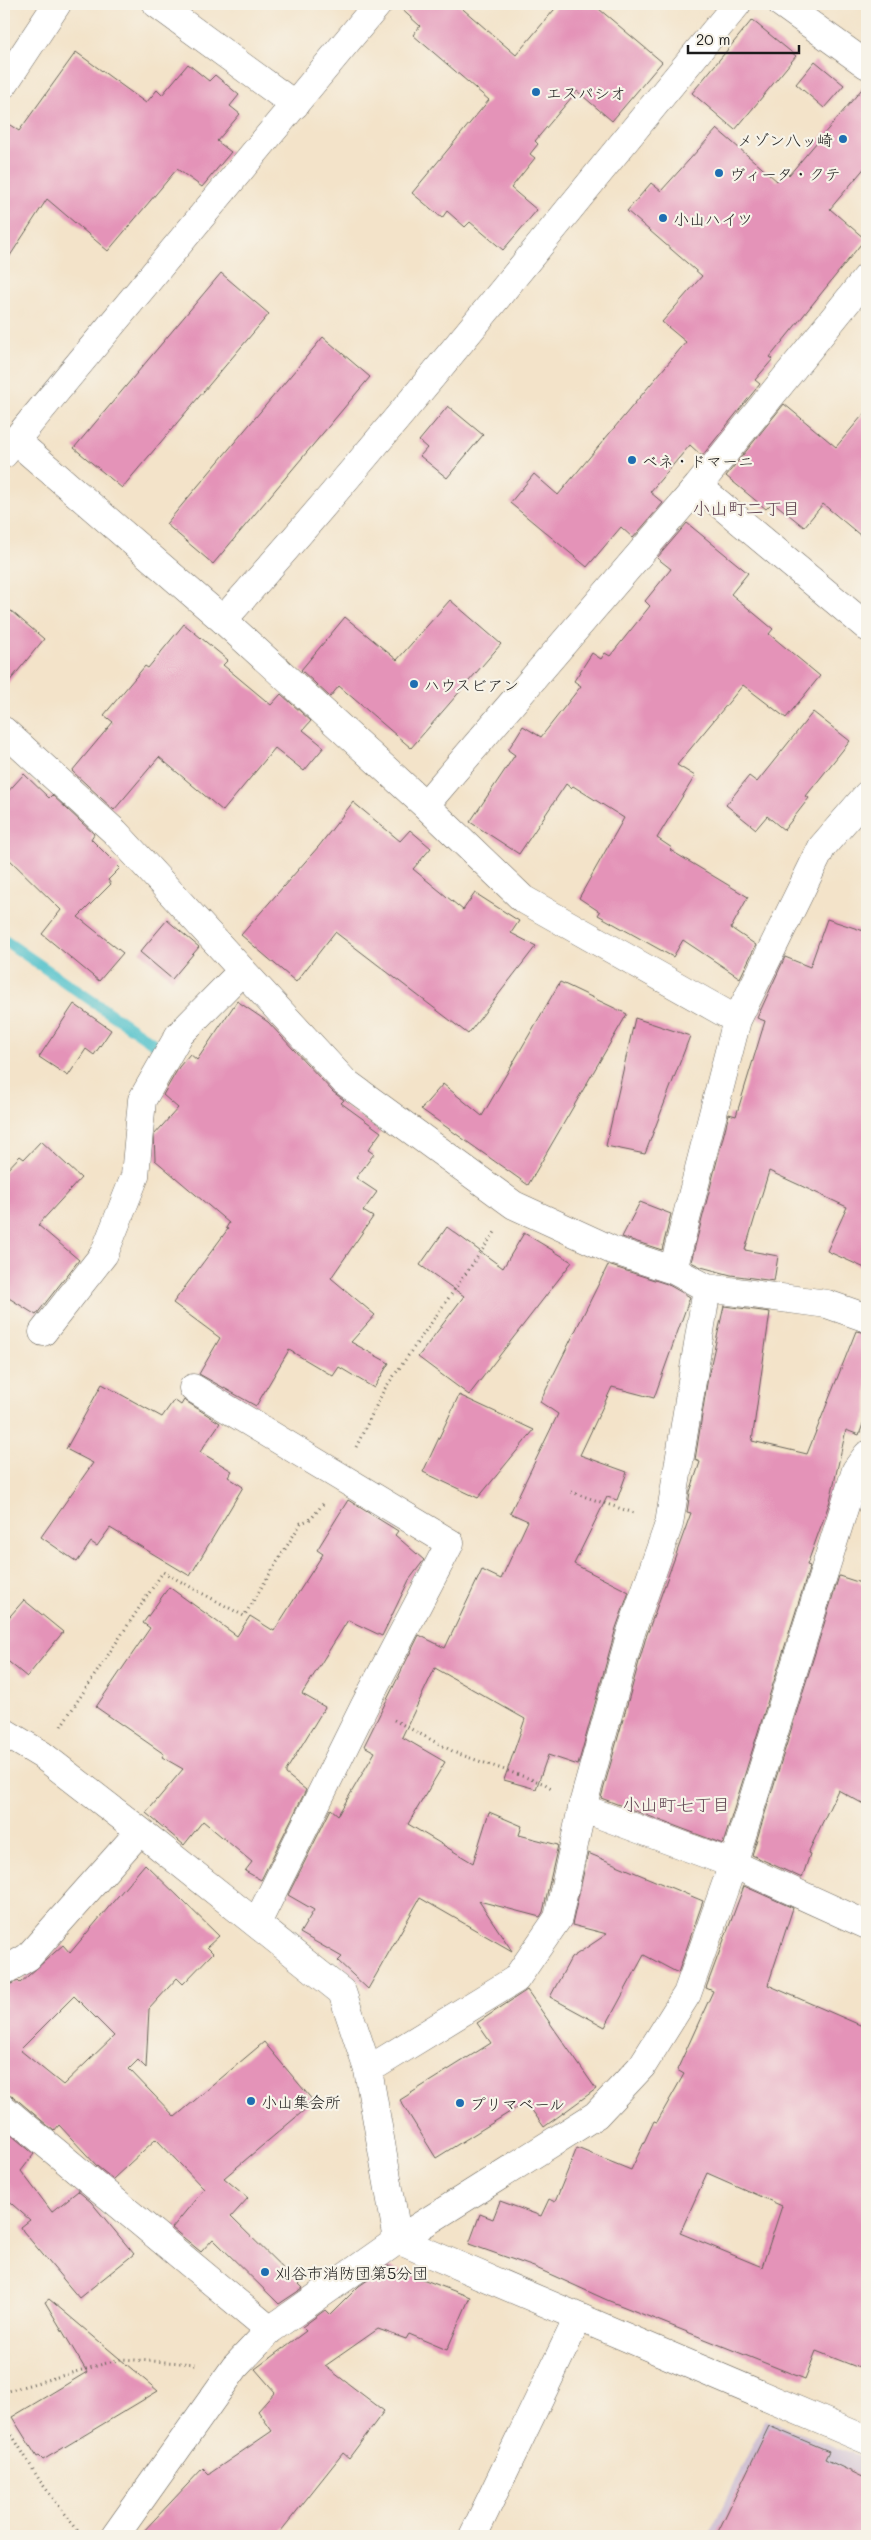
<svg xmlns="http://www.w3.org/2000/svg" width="871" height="2540" font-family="Mali,'Klee One',sans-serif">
<rect width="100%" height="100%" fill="#f7f3e8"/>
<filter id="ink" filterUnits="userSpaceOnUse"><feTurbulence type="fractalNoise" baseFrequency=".02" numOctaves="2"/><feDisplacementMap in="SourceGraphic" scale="10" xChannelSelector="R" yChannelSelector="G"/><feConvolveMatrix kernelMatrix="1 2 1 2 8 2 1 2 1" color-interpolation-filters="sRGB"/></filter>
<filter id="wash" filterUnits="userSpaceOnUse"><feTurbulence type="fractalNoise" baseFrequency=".0096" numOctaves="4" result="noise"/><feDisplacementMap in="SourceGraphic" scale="20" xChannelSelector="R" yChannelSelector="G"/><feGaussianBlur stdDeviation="1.12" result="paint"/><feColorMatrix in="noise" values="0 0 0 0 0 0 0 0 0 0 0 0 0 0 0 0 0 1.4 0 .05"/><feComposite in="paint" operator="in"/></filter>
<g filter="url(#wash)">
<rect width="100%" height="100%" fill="#f3e3c9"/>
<path fill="#cdbed2" d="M765,2419L867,2460V2536H708Z"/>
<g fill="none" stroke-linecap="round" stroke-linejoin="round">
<path stroke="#56c3cc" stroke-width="11" d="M4,940L163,1050"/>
</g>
<g id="blocks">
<path fill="#e493b8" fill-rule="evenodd" d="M396,4H457L516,55L559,4H593L662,62L612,121L577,91L535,141L538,144L530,154L535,158L511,188L537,210L503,250L470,222L465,227L447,211L442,218L412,193L489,100L413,35L420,26Z
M752,20L796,56L735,130L692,93Z
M76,52L146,103L157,90L162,95L188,64L209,81L215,75L239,95L230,106L240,114L217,141L231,152L202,187L177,169L108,251L47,199L4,265V121L19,131Z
M815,61L844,85L824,108L796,84Z
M867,83V165L830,209L865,239L770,357L773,359L755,380L760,384L702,456L690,445L650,492L663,503L633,538L621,527L587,567L510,503L534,474L558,495L686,342L662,322L702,276L627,211L651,183L661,191L717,129L777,181L785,171L789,175Z
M221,273L269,314L122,488L74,448Z
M323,337L370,377L213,564L166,524Z
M784,404L836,447L867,410V541L823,504L804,527L773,502L766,509L726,476Z
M448,406L483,435L447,478L420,456L427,448L419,441Z
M687,523L748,573L731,594L773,629L769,634L820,676L786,718L743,685L677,765L695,776L657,838L672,848L670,850L748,897L731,928L756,945L740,978L683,940L673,957L598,915L600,912L579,898L624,818L573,786L571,788L566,784L519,854L470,822L515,755L508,750L523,726L541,737L581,686L574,681L592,653L601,659L605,653L610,656L650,606L645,601L671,569L657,558Z
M450,600L501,644L411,748L339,686L330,697L301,670L345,617L397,660Z
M4,605L44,639L4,688Z
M184,624L228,660L223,665L271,705L281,694L311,721L303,730L324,747L304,771L275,748L223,811L159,757L114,810L72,771L113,722L104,715L145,666L148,668Z
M813,712L850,741L806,796L809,798L784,830L767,816L756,829L726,805L749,776L757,782Z
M24,774L49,798L52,795L94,834L91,839L120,868L108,880L111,884L78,917L123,953L99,981L42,934L61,910L4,854V796Z
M353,802L400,841L410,830L431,848L413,869L463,910L475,893L519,921L511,933L536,946L468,1034L335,932L296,982L241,935L319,846Z
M827,919L867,932V1269L827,1251L847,1207L769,1171L745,1250L778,1256L774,1281L731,1275L701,1267L691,1262L729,1114L736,1116L765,1021L757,1018L785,957L810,967Z
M167,920L199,947L172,979L140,952Z
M560,982L627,1014L528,1185L421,1109L443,1084L482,1116Z
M237,1001L268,1022L333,1092L344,1100L341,1103L381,1132L368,1150L374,1154L356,1178L377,1192L363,1211L373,1217L331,1278L375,1315L351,1342L389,1363L374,1388L339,1367L333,1376L289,1350L256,1406L199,1374L220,1338L173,1303L228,1229L226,1228L229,1223L155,1160L154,1135L178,1108L163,1095L179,1067L190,1054L197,1060Z
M74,1004L111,1030L94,1055L86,1049L68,1076L39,1057Z
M635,1018L690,1036L645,1154L606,1146Z
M41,1141L81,1178L38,1225L79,1260L36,1315L4,1295V1173L20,1156L24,1159Z
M640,1202L671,1214L662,1250L622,1237Z
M447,1227L503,1268L524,1233L572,1262L469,1395L418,1357L464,1296L420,1265Z
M608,1265L667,1284L690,1297L654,1398L612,1387L580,1455L627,1472L617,1500L607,1497L574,1564L629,1592L616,1628L578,1765L548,1755L536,1789L504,1780L525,1719L435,1668L402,1737L445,1762L408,1824L473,1863L489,1812L522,1826L519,1835L558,1845L543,1912L540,1917L479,1901L512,1951L420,1898L368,1989L338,1961L342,1957L300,1933L314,1910L288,1895L331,1809L338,1815L375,1752L364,1746L419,1635L445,1648L482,1570L501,1579L528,1521L510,1513L558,1414L540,1402Z
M724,1306L770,1312L752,1441L807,1454L856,1331L867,1333V1413L859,1435L846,1430L830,1501L807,1565L810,1566L723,1844L601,1798L646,1637L691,1513L687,1512L690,1492L700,1462L695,1460L708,1377Z
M102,1384L162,1417L174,1400L181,1405L184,1400L220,1423L200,1452L232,1471L228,1477L243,1487L190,1576L110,1528L97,1546L91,1542L77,1562L41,1537L93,1463L66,1449Z
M459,1395L534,1430L478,1498L423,1472Z
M348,1500L398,1531L395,1535L424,1560L409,1580L382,1636L348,1620L302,1694L325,1707L286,1771V1774L306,1790L261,1880L245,1871L252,1862L203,1821L184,1845L146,1813L183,1769L162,1757L164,1754L96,1707L150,1628L143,1623L169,1587L237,1636L250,1616L274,1631L323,1554L317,1550Z
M839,1576L867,1585V1806L838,1790L808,1853L810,1854L802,1878L752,1855Z
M24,1600L63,1632L27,1677L4,1658V1623Z
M588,1853L703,1901L678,1973L644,1955L605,2027L550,1997L571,1958L607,1934L572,1925Z
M145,1864L219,1936L207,1947L213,1953L183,1984L177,1978L149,2009L146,2068L138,2060L129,2069L175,2117L264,2042L314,2102L224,2178L248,2198L231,2217L303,2288L279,2304L213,2239L201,2252L172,2228L204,2189L156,2139L113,2179L98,2167L59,2125L54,2131L14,2097L4,2094V1987L18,1981L20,1983L63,1945L70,1953ZM74,1996L114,2036L63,2085L20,2050Z
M744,1886L793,1908L768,1985L867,2028V2371L816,2351L805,2379L607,2300L534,2267L469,2244L480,2214L493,2219L500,2201L541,2216L549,2199L555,2202L577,2148L631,2170L654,2121L657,2122L684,2074L677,2070L713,1991L706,1988ZM707,2173L782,2206L762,2267L680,2233Z
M527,1990L596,2089L544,2127L526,2102L436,2158L400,2100L491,2043L477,2023Z
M4,2129L34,2154L21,2171L52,2212L78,2191L91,2202L134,2254L79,2298L23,2231L21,2227L30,2220L4,2197Z
M388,2266L470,2297L447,2350L409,2334L406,2339L378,2329L325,2366L384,2411L349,2458L343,2453L277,2536H139L203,2468L209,2474L272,2431L258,2411L275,2392L255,2369L306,2331L302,2327L325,2310L330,2315L359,2286Z
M49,2299L158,2391L43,2460L39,2456L37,2457L12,2417L87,2372L45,2302Z
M769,2426L829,2451L825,2459L867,2479V2536H716Z"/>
</g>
</g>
<g filter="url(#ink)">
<use href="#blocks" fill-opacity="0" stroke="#676259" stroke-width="1"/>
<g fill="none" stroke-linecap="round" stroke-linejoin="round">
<defs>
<path id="minor" d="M157,4L295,105
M782,4L867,65
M4,84L57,4
M15,440L223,620L425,805L698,486L867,277
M4,454L378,4
M698,486L867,627
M223,620C401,421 567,210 737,4
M4,731L115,832L344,1081L514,1205L612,1250L673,1270
M867,795L822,847L737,1020L673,1270L707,1288L827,1304L867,1318
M425,805L523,899L737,1020
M43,1332L104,1254L135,1176L142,1100L179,1035L242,971
M193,1388L450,1543L365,1705L257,1923
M4,1732L42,1755L140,1831L342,1992L368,2070L398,2240
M582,1808L733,1864L867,1925
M4,1971L28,1957L140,1831
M368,2070L516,1979L558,1918L582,1808L631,1632L669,1524L707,1288
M4,2109L270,2330
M398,2240L867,2440
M115,2536L235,2367L270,2330L398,2240L596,2115L642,2066L687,1994L733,1864L856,1470L867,1455
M473,2536L578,2318"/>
</defs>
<use href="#minor" stroke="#676259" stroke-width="29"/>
<path stroke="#676259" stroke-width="3" stroke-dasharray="1 4" stroke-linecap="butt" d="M356,1447L384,1390L495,1232
M571,1492L637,1514
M394,1720L456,1753L545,1784L553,1789
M61,1726L163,1572L244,1616L301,1523L311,1519L323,1504
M4,2392L121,2359L196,2364
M4,2422L40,2481L82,2536"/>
<use href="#minor" stroke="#fff" stroke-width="28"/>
</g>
</g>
<g fill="#1f6fb2" stroke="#f7f3e8" stroke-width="2">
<circle cx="536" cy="92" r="5"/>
<circle cx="843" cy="139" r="5"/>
<circle cx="719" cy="173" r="5"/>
<circle cx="663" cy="218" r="5"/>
<circle cx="632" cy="460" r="5"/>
<circle cx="414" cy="684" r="5"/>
<circle cx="251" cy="2101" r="5"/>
<circle cx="460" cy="2103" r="5"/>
<circle cx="265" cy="2272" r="5"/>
</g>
<g text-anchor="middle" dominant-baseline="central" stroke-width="4.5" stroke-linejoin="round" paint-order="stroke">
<g font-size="16" fill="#1c1c1c" stroke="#f7f3e8" text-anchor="start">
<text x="546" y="92">エスパシオ</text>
<text x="833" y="139" text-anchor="end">メゾン八ッ崎</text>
<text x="729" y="173">ヴィータ・クテ</text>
<text x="673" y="218">小山ハイツ</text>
<text x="642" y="460">ベネ・ドマーニ</text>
<text x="424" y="684">ハウスビアン</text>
<text x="261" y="2101">小山集会所</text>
<text x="470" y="2103">プリマベール</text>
<text x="275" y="2272">刈谷市消防団第5分団</text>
</g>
<g font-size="18" fill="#624653" stroke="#f7f3e8">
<text x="746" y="508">小山町二丁目</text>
<text x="676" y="1804">小山町七丁目</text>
</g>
</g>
<rect width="871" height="2540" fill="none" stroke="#f7f3e8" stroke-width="20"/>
<path d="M688 45v8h111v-8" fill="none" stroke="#1c1c1c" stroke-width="2.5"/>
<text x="696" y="45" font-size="15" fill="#1c1c1c" stroke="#f7f3e8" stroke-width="4" paint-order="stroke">20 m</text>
</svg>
